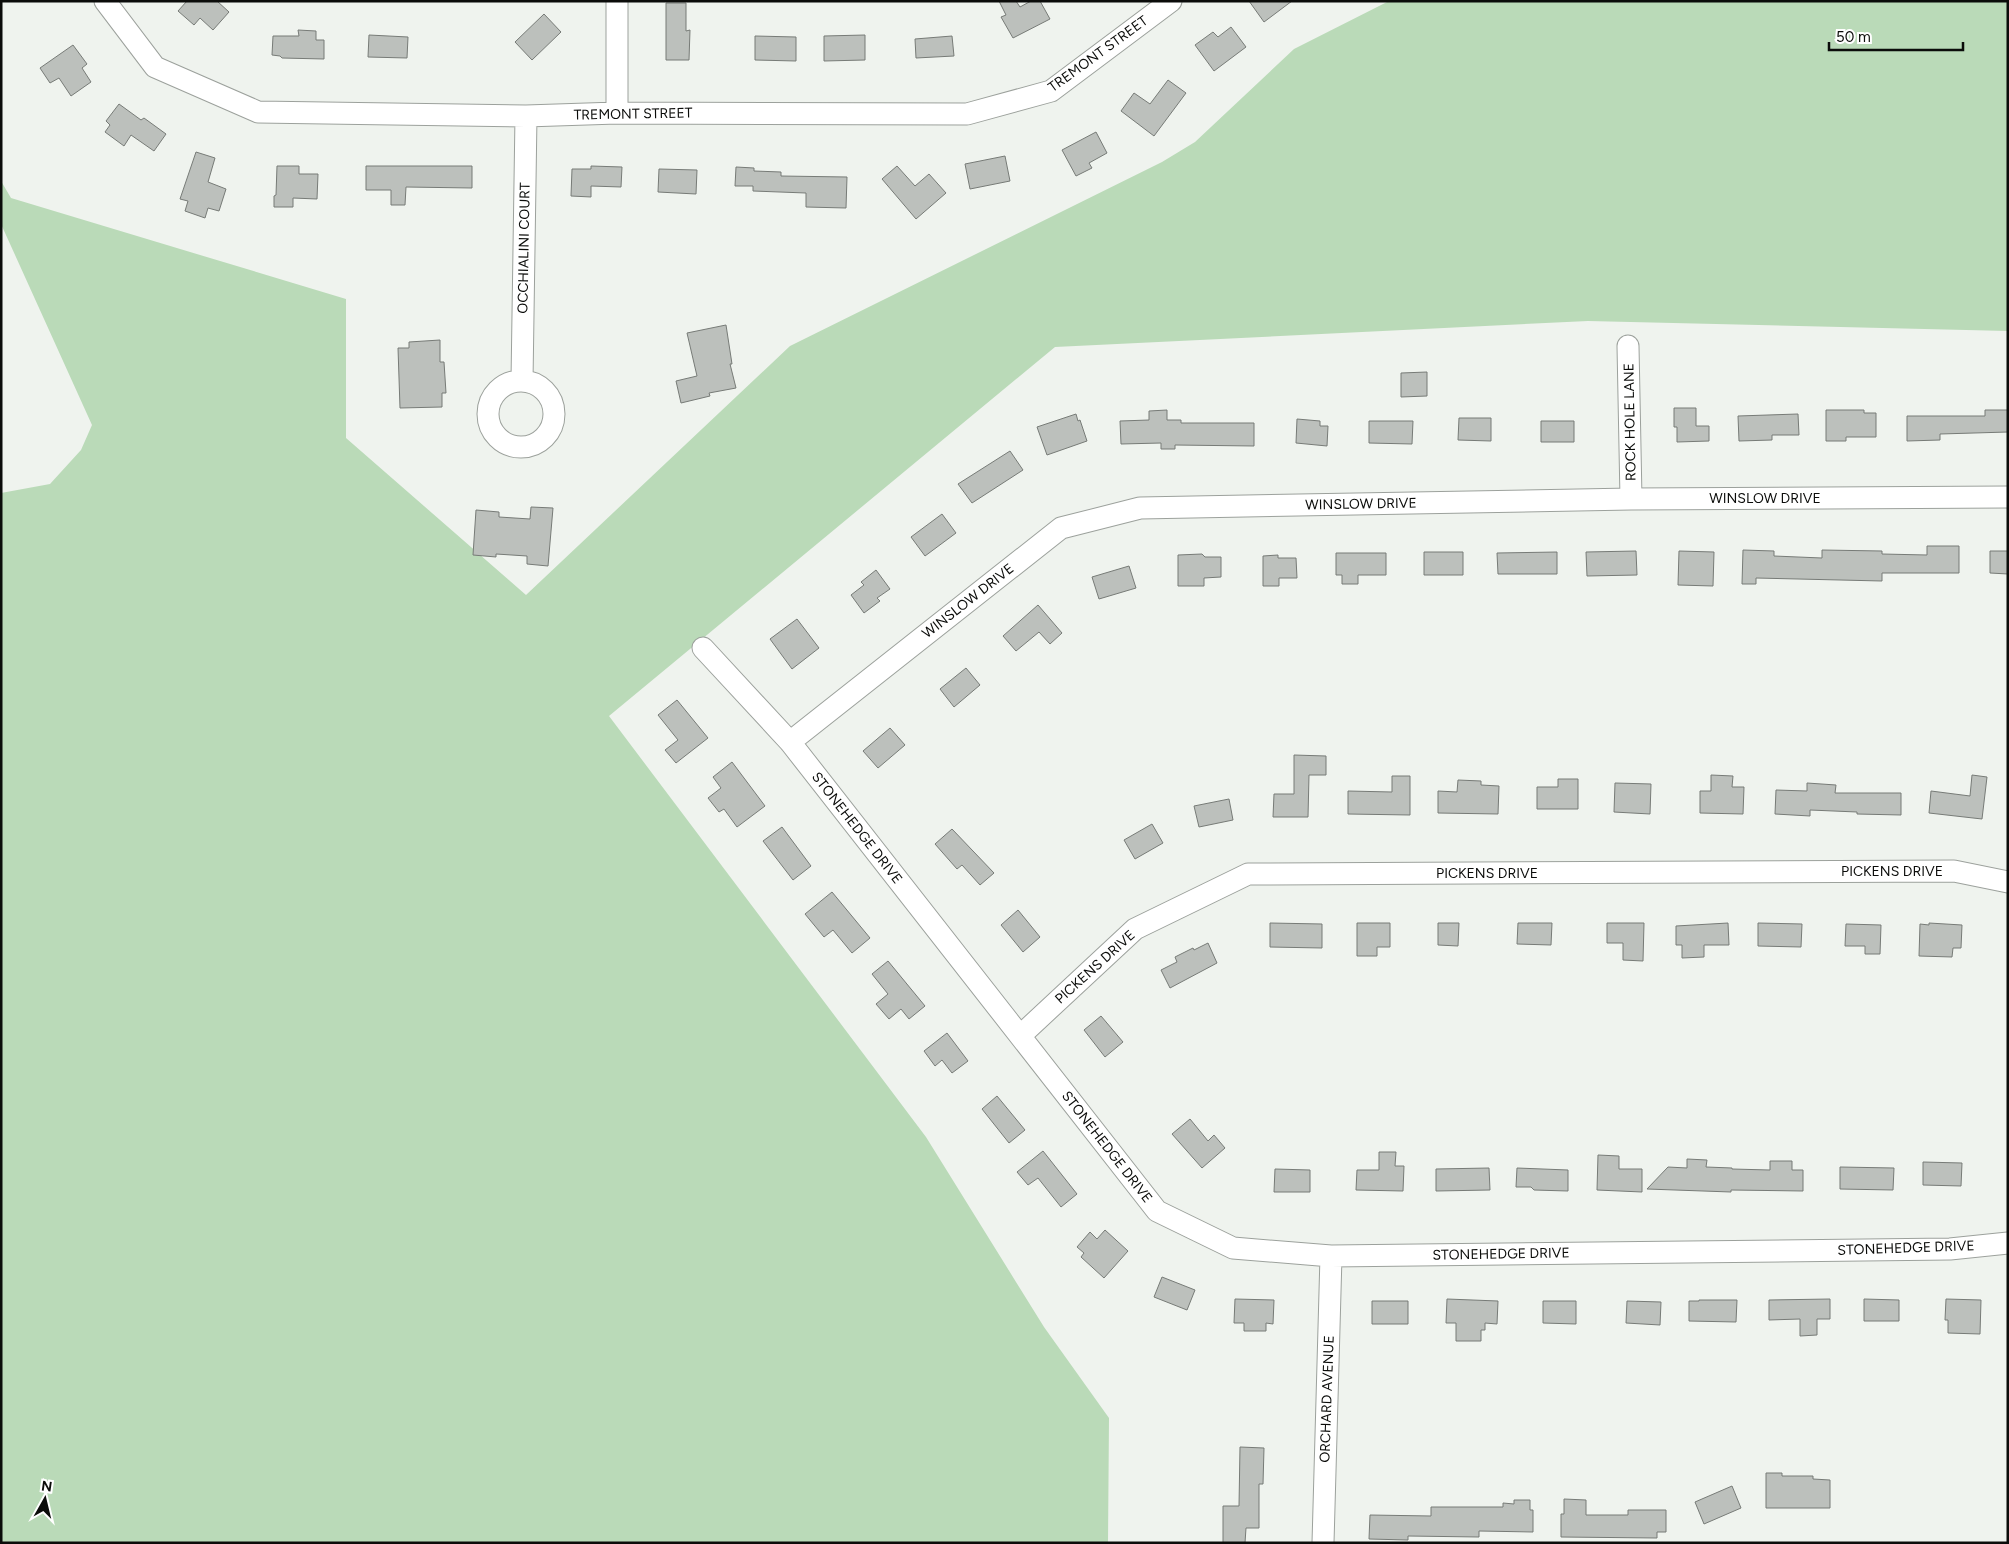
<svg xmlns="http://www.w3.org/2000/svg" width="2009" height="1544" font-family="Figtree,sans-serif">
<rect width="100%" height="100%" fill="#eff3ee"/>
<path fill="#badab8" d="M1389,1H2008V331L1588,321L1055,347L609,716L926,1137L1044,1327L1109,1418L1108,1543H1V493L50,484L81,450L92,425L1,224V181L11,198L346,299V438L526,595L790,346L1162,162L1195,142L1294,49Z"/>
<path fill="#bcc0bc" stroke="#777b77" d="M187,1H217L229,12L213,30L200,18L194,25L178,11Z
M999,1H1016L1020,7L1031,1H1040L1050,19L1013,38L1001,17L1006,15Z
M1249,1H1292L1264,22Z
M666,3H686V31L690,30L689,60H666Z
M544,14L561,32L532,60L515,42Z
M1231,27L1246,47L1214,71L1195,45L1213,32L1218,37Z
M298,30L316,31V40H324V59L282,58L280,56L272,55L273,36H299Z
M369,35L408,37L407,58L368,57Z
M865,35V60L824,61V36Z
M755,36L796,37V61L755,60Z
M952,36L954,56L916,58L915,39Z
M73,45L87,64L82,68L91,82L71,96L59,78L50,83L40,68Z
M1168,80L1186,93L1154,136L1121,111L1134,93L1150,104Z
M119,104L141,120L144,118L166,134L154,151L131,135L124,146L105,132L110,125L106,121Z
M1096,132L1107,153L1089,163L1092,168L1076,176L1062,150Z
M196,152L215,158L208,182L226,189L219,211L208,208L205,218L185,211L188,201L180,199Z
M1005,156L1010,181L970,189L965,164Z
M277,166H299V174H318L317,199L293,198V207H274V196L276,195Z
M366,166H472V188L406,187L405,205H391V190H366Z
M591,166L622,167L621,187L591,186V197L571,196L572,169H591Z
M897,166L915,186L929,174L946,193L916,219L882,179Z
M736,167L754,168V171L781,172V176L847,177L846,208L806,207V193L753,191V186H735Z
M659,169L697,170L696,194L658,192Z
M726,325L732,364H730L736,388L709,393L710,396L681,403L676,381L697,376L687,333Z
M440,340V362H444L446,393H442V407L400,408L398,348H409V342Z
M1427,372V396L1401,397V373Z
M1674,408H1696V426H1709V441L1677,442V427H1674Z
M1167,410V420H1181V423H1254V446L1175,445V449H1161V443L1121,444L1120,421L1149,420V411Z
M1826,410H1864V413H1876V437H1846V441H1826Z
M1985,410H2008V432L1940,434V440L1907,441V416H1985Z
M1076,414L1078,421L1080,420L1087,441L1047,455L1037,427Z
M1798,414L1799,435H1772V440L1739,441L1738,416Z
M1459,418H1491V441L1458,440Z
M1297,419L1320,421V426H1328L1327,446L1296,443Z
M1369,421H1413L1412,444L1369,443Z
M1541,421H1574V442H1541Z
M1010,451L1023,470L972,503L958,484Z
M531,507L553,508L548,566L527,564V556L496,554V557L473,555L476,510L499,512V517L530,519Z
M942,514L956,533L925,556L911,537Z
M1927,546H1959V573H1882V581L1756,578V584H1742L1743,550L1774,551V556L1822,558V550L1882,551V554L1927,555Z
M1636,551L1637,575L1587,576L1586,552Z
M1679,551L1714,552L1713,586L1678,585Z
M1990,551H2008V574L1990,573Z
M1424,552H1463V575H1424Z
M1557,552V574H1498L1497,553Z
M1336,553H1386V575H1358V584H1342V575H1336Z
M1202,554L1205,557H1221V577L1204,578V586H1178V555Z
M1278,555V558H1296L1297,578H1279V586H1263V556Z
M1129,566L1136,588L1099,599L1092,577Z
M876,570L890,589L877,598L880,601L864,613L851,595L864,585L861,582Z
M1038,605L1062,633L1050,644L1039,632L1016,651L1003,636Z
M797,619L819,648L792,669L770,639Z
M966,668L980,685L954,707L940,689Z
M677,700L708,738L676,763L665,750L678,740L658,715Z
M890,728L905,745L878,768L863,751Z
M1294,755L1326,756V775H1309L1308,817H1273L1274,794H1294Z
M732,762L765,806L737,827L724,809L719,812L708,798L721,788L713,777Z
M1711,775L1733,776L1732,787H1744L1743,814L1700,813V791H1711Z
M1972,775L1987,777L1982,819L1929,813L1931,791L1970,796Z
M1392,776H1410V815L1348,814V791L1392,792Z
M1558,779H1578V809H1537V787H1558Z
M1458,780L1481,781V785L1499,786L1498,814L1438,813V791L1457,792Z
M1615,783L1651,784L1650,814L1614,812Z
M1807,783L1836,785L1835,793H1901V815L1857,814V812L1810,810V816L1775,814L1776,790L1807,791Z
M1229,799L1233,820L1199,827L1194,806Z
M1152,824L1163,843L1135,859L1124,840Z
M782,827L811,866L793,880L763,841Z
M952,829L994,873L980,885L962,865L957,869L935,844Z
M832,892L870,938L852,953L833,930L824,937L805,914Z
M1018,910L1040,937L1023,952L1001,925Z
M1270,923L1322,924V948L1270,947Z
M1357,923H1390V947H1377V956H1357Z
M1438,923H1459L1458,946L1438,945Z
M1518,923H1552L1551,945L1517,944Z
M1607,923H1644L1643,961L1623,960V943H1607Z
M1728,923L1729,945H1704V957L1682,958V945H1676V926Z
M1758,923L1802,924L1801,947L1758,946Z
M1929,923L1962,925L1961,948H1953L1952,957L1919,956L1920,924L1929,925Z
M1846,924L1881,925L1880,954H1865V946H1845Z
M1208,943L1217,963L1170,988L1161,970L1177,962L1175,957L1193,948L1194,950Z
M888,961L925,1006L909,1019L901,1009L889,1019L876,1004L888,994L872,974Z
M1101,1016L1123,1042L1105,1057L1084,1030Z
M947,1033L968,1061L952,1073L942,1060L935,1066L924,1051Z
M997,1096L1025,1130L1009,1143L982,1109Z
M1190,1119L1208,1141L1214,1135L1225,1148L1202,1168L1172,1134Z
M1043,1151L1077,1194L1061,1207L1038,1178L1028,1185L1017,1172Z
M1379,1152H1396L1395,1166H1404L1403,1191L1356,1190L1357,1170H1379Z
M1598,1155L1619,1156V1169H1642V1192L1597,1190Z
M1687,1159L1707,1160L1706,1167L1732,1168V1169L1770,1170V1161H1792V1170H1803V1191L1731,1190V1192L1647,1189L1668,1167L1687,1168Z
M1923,1162L1962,1163L1961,1186L1923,1185Z
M1840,1167L1894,1168L1893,1190L1840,1189Z
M1489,1168L1490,1190L1436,1191V1169Z
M1517,1168L1568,1170V1191L1534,1190L1531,1187H1516Z
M1275,1169L1310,1170V1192H1274Z
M1105,1230L1128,1251L1104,1278L1081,1257L1084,1253L1077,1247L1090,1232L1097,1239Z
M1162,1277L1195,1290L1187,1310L1154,1297Z
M1235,1299L1274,1300L1273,1324L1266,1323V1331H1244V1323H1234Z
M1447,1299L1498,1301L1497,1324L1485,1323V1330H1481V1341H1456V1323H1446Z
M1830,1299V1319H1817V1335L1800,1336V1319L1769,1320V1300Z
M1864,1299L1899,1300V1321H1864Z
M1946,1299L1981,1300L1980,1334L1948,1333V1320H1945Z
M1699,1300H1737L1736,1322L1689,1321V1301H1699Z
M1372,1301H1408V1324H1372Z
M1543,1301H1576V1324L1543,1323Z
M1627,1301L1661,1302L1660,1325L1626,1323Z
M1240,1447L1264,1448L1263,1484H1259V1528H1246L1245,1543H1223V1506H1239Z
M1766,1473H1782V1476H1813V1479L1830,1480V1508H1766Z
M1732,1486L1741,1508L1704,1524L1695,1502Z
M1564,1499L1586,1500V1515H1628V1510H1666V1532H1657V1538L1561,1537V1514H1564Z
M1514,1500H1530V1510H1533V1532L1479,1531V1537L1408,1536V1540L1369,1539L1370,1515L1431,1516V1507H1503V1503L1514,1504Z"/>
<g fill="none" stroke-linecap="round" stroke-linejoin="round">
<defs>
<path id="minor" d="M105,1L155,67L258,112L526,116L617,113L967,114L1051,91L1171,1
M617,113V1
M1628,346L1631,499
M522,381L526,116
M488 414a33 33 0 1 1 66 0a33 33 0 1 1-66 0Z
M703,648L790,742L1157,1211L1233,1248L1331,1256L1950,1249L2008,1243
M790,742L1061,528L1140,508L1631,499L2008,497
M1020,1036L1135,929L1248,874L1954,871L2008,882
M1323,1543L1331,1256"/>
</defs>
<use href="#minor" stroke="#9ca19c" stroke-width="23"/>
<use href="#minor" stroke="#fff" stroke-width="21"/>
</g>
<g text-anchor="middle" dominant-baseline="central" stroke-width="4" stroke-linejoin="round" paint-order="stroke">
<g font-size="14" fill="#0b0c0a" stroke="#fff">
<text transform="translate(1098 54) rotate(-36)">TREMONT STREET</text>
<text transform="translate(633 114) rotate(-1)">TREMONT STREET</text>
<text transform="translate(524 248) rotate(-89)">OCCHIALINI COURT</text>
<text transform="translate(1630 422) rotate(-91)">ROCK HOLE LANE</text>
<text x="1765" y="498">WINSLOW DRIVE</text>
<text transform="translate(1361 504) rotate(-1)">WINSLOW DRIVE</text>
<text transform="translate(968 601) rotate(-38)">WINSLOW DRIVE</text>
<text transform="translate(857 828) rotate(52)">STONEHEDGE DRIVE</text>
<text x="1892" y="871">PICKENS DRIVE</text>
<text x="1487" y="873">PICKENS DRIVE</text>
<text transform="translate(1095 967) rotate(-42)">PICKENS DRIVE</text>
<text transform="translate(1107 1147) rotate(52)">STONEHEDGE DRIVE</text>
<text transform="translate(1906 1248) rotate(-2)">STONEHEDGE DRIVE</text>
<text transform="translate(1501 1254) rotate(-1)">STONEHEDGE DRIVE</text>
<text transform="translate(1327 1399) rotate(-88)">ORCHARD AVENUE</text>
</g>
</g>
<rect width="2009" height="1544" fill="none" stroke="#0b0c0a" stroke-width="5"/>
<g transform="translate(45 1499) rotate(8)" stroke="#ffffff" stroke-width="4" paint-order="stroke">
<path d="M0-4L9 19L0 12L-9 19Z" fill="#0b0c0a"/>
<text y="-8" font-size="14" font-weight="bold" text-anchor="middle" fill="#0b0c0a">N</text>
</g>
<path d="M1829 42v8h134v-8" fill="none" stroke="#0b0c0a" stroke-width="2.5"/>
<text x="1836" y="42" font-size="15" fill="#0b0c0a" stroke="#ffffff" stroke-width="4" paint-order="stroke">50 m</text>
</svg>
